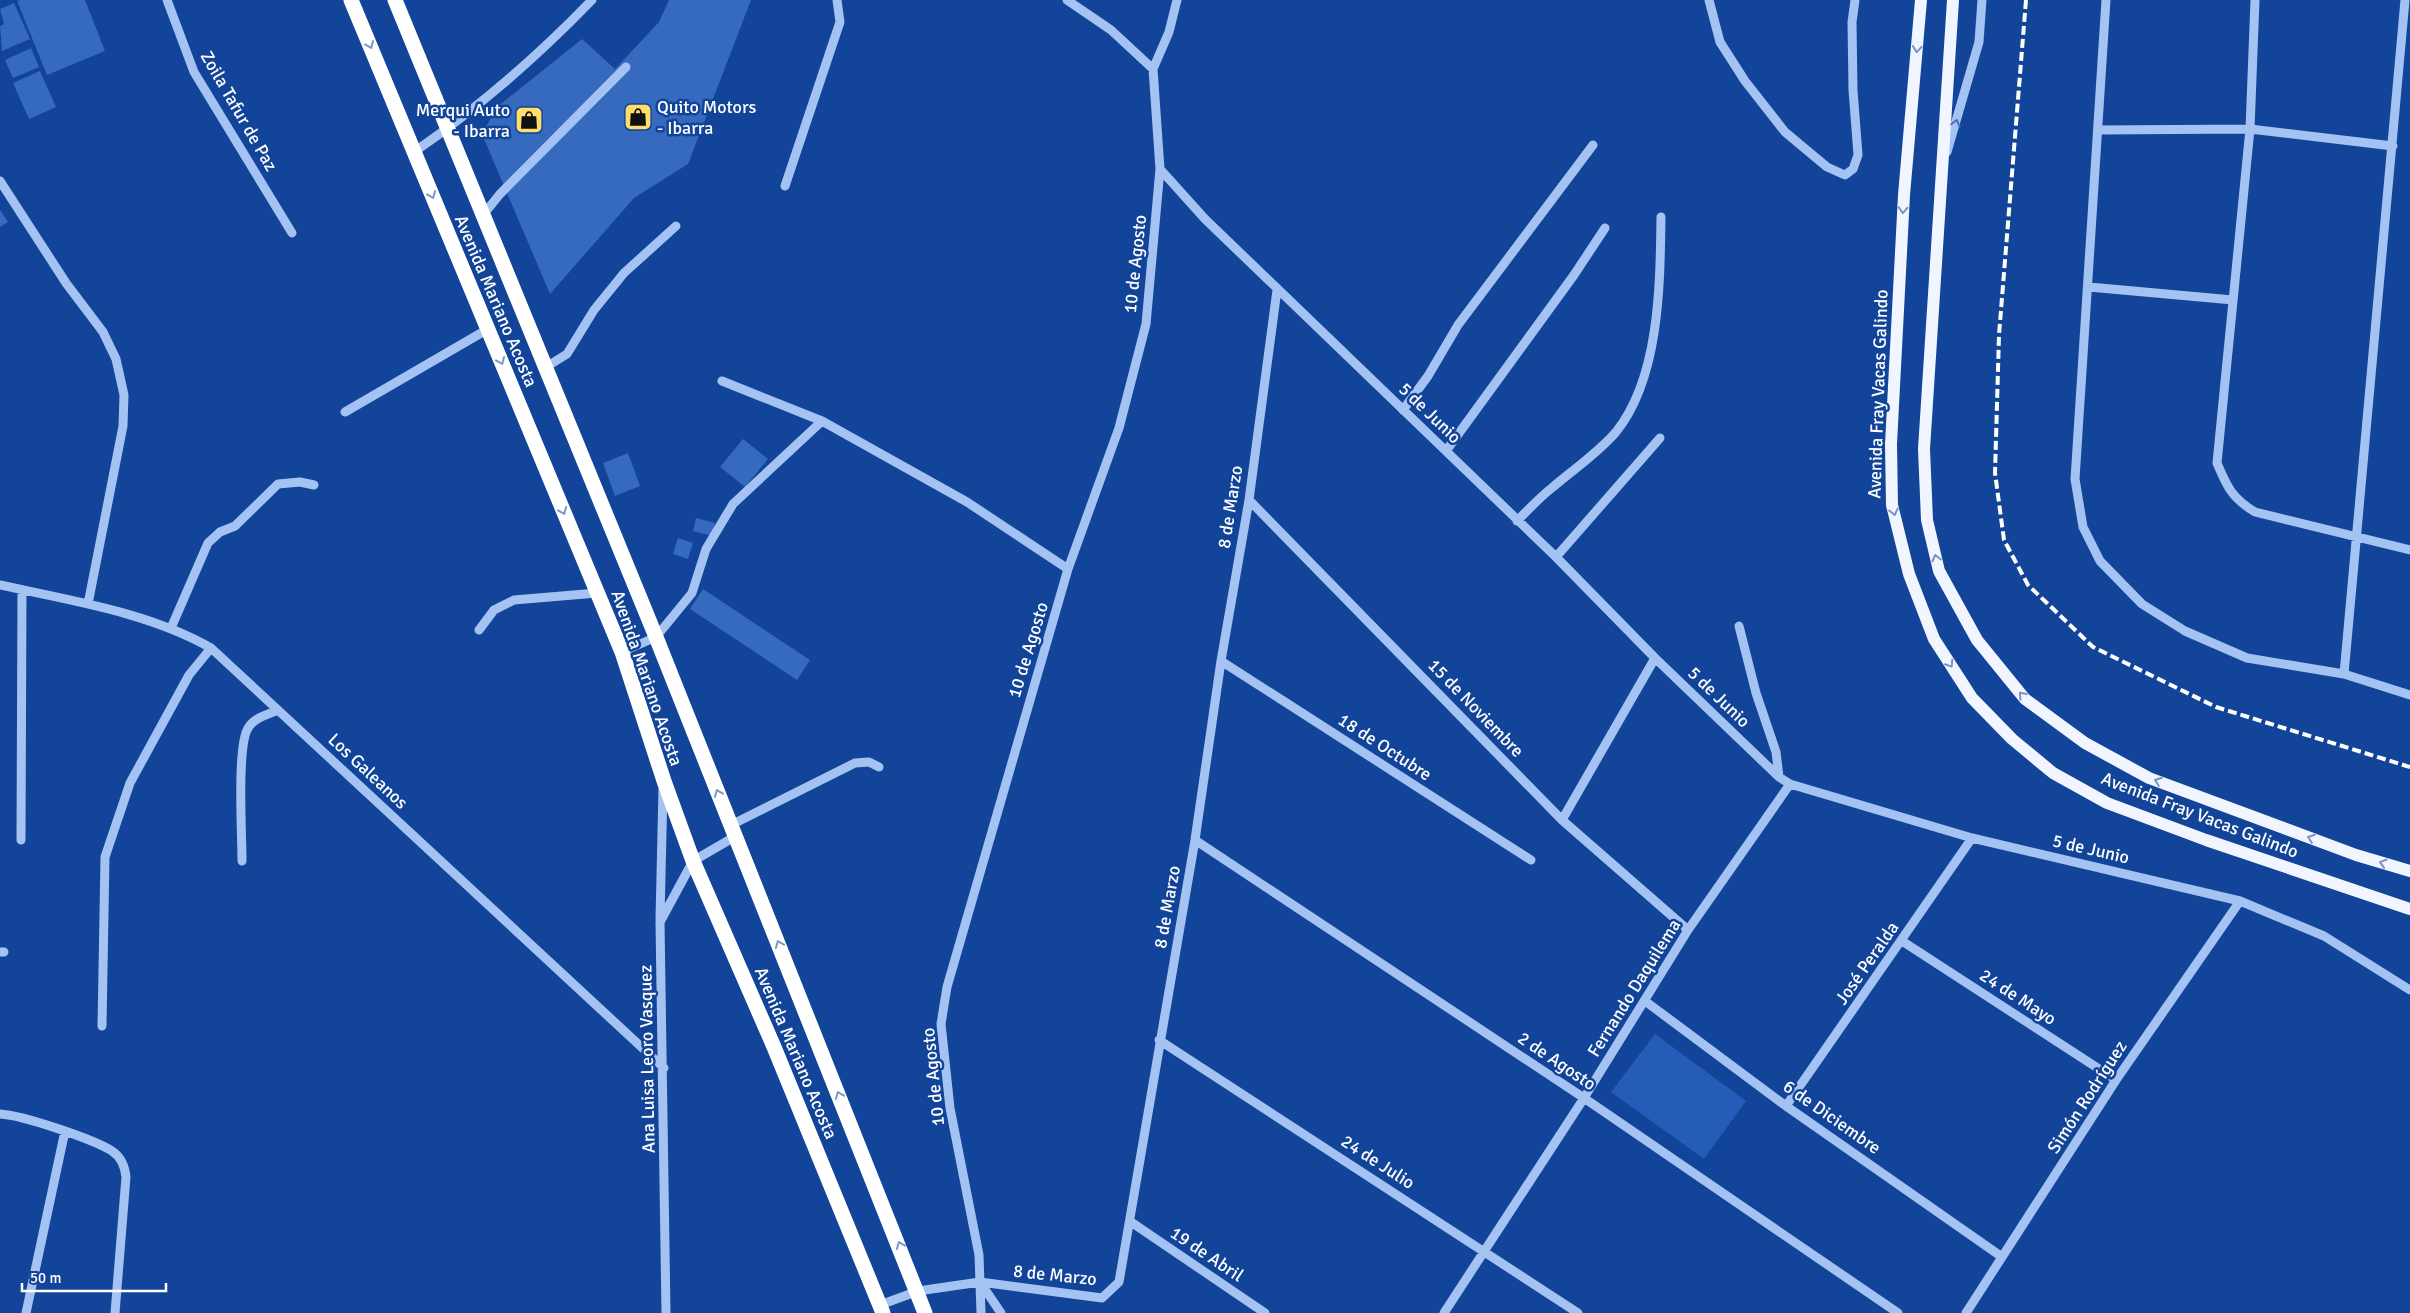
<svg xmlns="http://www.w3.org/2000/svg" width="2410" height="1313" font-family="Signika,sans-serif">
<rect width="100%" height="100%" fill="#124499"/>
<path fill="#255cb7" d="M1655,1034L1746,1101L1704,1159L1611,1092Z"/>
<path fill="#366abf" d="M20,0H85L105,51L47,75L17,1Z
M669,0H751L688,164L634,198L550,294L482,134L497,107L582,39L615,69L659,22Z
M14,3L30,39L2,51L0,26L4,24L0,9Z
M31,48L39,67L13,78L5,60Z
M40,71L56,107L29,119L13,83Z
M0,210L8,222L0,227Z
M743,439L768,459L745,487L720,467Z
M628,453L640,486L615,496L603,463Z
M696,518L715,523L712,536L693,531Z
M678,538L693,543L688,559L673,554Z
M703,589L810,660L797,680L690,609Z"/>
<g fill="none" stroke-linecap="round" stroke-linejoin="round">
<path stroke="#a4c3f3" stroke-width="9" d="M167,0L194,72L292,233
M1067,0L1111,30L1153,69
M1709,0L1720,42L1745,81L1785,132L1827,167L1845,175L1853,169L1858,155L1853,90L1852,22L1855,0
M2106,0L2075,479L2083,527L2100,561L2142,604L2185,631L2247,658L2344,674L2410,695
M2255,0L2250,129L2217,463C2227,487 2232,498 2255,512L2410,550
M2098,130L2250,129L2393,146
M414,152C478,108 538,56 592,0
M1947,152L1979,42L1982,0
M1160,169L1205,219L1556,557L1655,658L1779,777L1790,784L1972,838L2240,901L2324,936L2410,990
M0,181L66,283L103,332L116,359L124,395L123,426L88,604
M785,186L840,22L837,0
M483,215L500,194L626,67
M2089,287L2233,300
M546,367L567,354L594,310L624,273L676,226
M722,381L822,421L967,502L1068,569
M1403,410L1428,376L1458,325L1593,145
M345,412L488,329
M1446,451L1574,275L1605,228
M1249,500L1562,820L1688,930
M1517,521C1529,509 1540,497 1553,487C1574,469 1598,453 1616,432C1660,377 1660,284 1661,217
M1556,557L1660,438
M0,585C71,601 148,612 211,648L664,1068
M1739,626L1756,693L1776,752L1779,777
M171,628L208,543L220,532L235,526L278,484L300,482L314,485
M479,630L494,610L514,600L597,593
M622,652L656,637L692,593L706,549L733,504L822,421
M1221,661L1531,860
M2344,674L2405,0
M1562,820L1655,658
M731,825L855,763L869,762L879,767
M21,840L22,590
M1195,840L1584,1098L1898,1313
M242,861C242,834 237,752 247,730C253,718 266,715 278,710
M660,919L663,789
M1902,941L2116,1080
M0,952H4
M1645,1001L1786,1106L2002,1257
M102,1026L105,857L130,783L189,675L211,648
M1159,1040L1578,1313
M1786,1106L1972,838
M0,1114C22,1115 93,1139 112,1151C121,1157 125,1167 126,1177L115,1313
M1131,1222L1265,1313
M980,1282L1001,1313
M880,1305L918,1291L980,1282L1102,1298L1119,1282L1195,840L1221,661L1249,500L1277,290
M26,1313L65,1131
M666,1313L660,922L693,861L736,836
M981,1313L979,1255L950,1108L941,1024L947,987L1068,569L1119,428L1146,324L1160,169L1153,69L1169,32L1177,0
M1444,1313L1584,1098L1688,930L1790,784
M1966,1313L2116,1080L2240,901"/>
<path stroke="#f1f5ff" stroke-width="12" d="M1921,0L1904,195L1891,444L1892,505L1909,574L1934,639L1972,698L2012,739L2053,773L2107,803L2206,840L2410,909
M1953,0L1924,449L1927,520L1939,571L1977,640L2025,699L2085,743L2149,778L2356,855L2410,871"/>
<path stroke="#fff" stroke-width="15" d="M351,0L622,652L664,781L693,861L774,1047L883,1313
M395,0L656,637L925,1313"/>
<path stroke="#fff" stroke-width="4" stroke-dasharray="9 4" stroke-linecap="butt" d="M2026,0L1999,335L1995,473L2004,540L2028,585L2093,647L2216,707L2410,767"/>
</g>
<defs><path id="oneway-chevron" d="M-2-3.5L2.5 0L-2 3.5" fill="none" stroke-width="1.6" stroke-linecap="round" stroke-linejoin="round" transform="scale(1.25)"/></defs>
<g stroke="#7d98c7">
<use href="#oneway-chevron" transform="translate(370 45) rotate(67)"/>
<use href="#oneway-chevron" transform="translate(432 195) rotate(67)"/>
<use href="#oneway-chevron" transform="translate(501 361) rotate(67)"/>
<use href="#oneway-chevron" transform="translate(563 511) rotate(67)"/>
<use href="#oneway-chevron" transform="translate(718 793) rotate(-112)"/>
<use href="#oneway-chevron" transform="translate(779 944) rotate(-112)"/>
<use href="#oneway-chevron" transform="translate(839 1095) rotate(-112)"/>
<use href="#oneway-chevron" transform="translate(900 1245) rotate(-112)"/>
</g>
<g stroke="#7694c7">
<use href="#oneway-chevron" transform="translate(1917 49) rotate(95)"/>
<use href="#oneway-chevron" transform="translate(1903 210) rotate(93)"/>
<use href="#oneway-chevron" transform="translate(1894 512) rotate(77)"/>
<use href="#oneway-chevron" transform="translate(1936 558) rotate(-103)"/>
<use href="#oneway-chevron" transform="translate(1950 664) rotate(57)"/>
<use href="#oneway-chevron" transform="translate(2022 695) rotate(-132)"/>
<use href="#oneway-chevron" transform="translate(2158 781) rotate(-160)"/>
<use href="#oneway-chevron" transform="translate(2311 838) rotate(-160)"/>
<use href="#oneway-chevron" transform="translate(2383 863) rotate(-163)"/>
</g>
<use stroke="#4570b8" href="#oneway-chevron" transform="translate(1956 123) rotate(-74)"/>
<defs>
<symbol id="shop-square" viewBox="-11 -11 22 22"><rect x="-9" y="-9" width="18" height="18" rx="4" fill="#ffde67" stroke="#124499"/><path d="M-5-2.5h2.3a2.7 3.5 0 0 1 5.4 0H5L5.5 6h-11ZM-1.5-2.5h3a1.5 2.3 0 0 0-3 0Z" fill="#111"/></symbol>
</defs>
<g fill-rule="evenodd">
<use href="#shop-square" x="622" y="101" width="32" height="32"/>
<use href="#shop-square" x="513" y="104" width="32" height="32"/>
</g>
<g text-anchor="middle" dominant-baseline="central" stroke-width="5" stroke-linejoin="round" paint-order="stroke">
<g font-size="18" fill="#fff" stroke="#124499" text-anchor="start">
<text x="657" y="107">Quito Motors<tspan x="657" dy="21">- Ibarra</tspan></text>
<text x="510" y="110" text-anchor="end">Merqui Auto<tspan x="510" dy="21">- Ibarra</tspan></text>
</g>
<g font-size="18" fill="#fff" stroke="#124499">
<text transform="translate(239 111) rotate(60)">Zoila Tafur de Paz</text>
<text transform="translate(1135 264) rotate(-84)">10 de Agosto</text>
<text transform="translate(496 301) rotate(67)">Avenida Mariano Acosta</text>
<text transform="translate(1878 394) rotate(-88)">Avenida Fray Vacas Galindo</text>
<text transform="translate(1430 413) rotate(44)">5 de Junio</text>
<text transform="translate(1230 507) rotate(-81)">8 de Marzo</text>
<text transform="translate(1028 650) rotate(-73)">10 de Agosto</text>
<text transform="translate(647 678) rotate(71)">Avenida Mariano Acosta</text>
<text transform="translate(1719 697) rotate(44)">5 de Junio</text>
<text transform="translate(1476 708) rotate(46)">15 de Noviembre</text>
<text transform="translate(1385 747) rotate(33)">18 de Octubre</text>
<text transform="translate(368 771) rotate(43)">Los Galeanos</text>
<text transform="translate(2200 815) rotate(21)">Avenida Fray Vacas Galindo</text>
<text transform="translate(2091 849) rotate(13)">5 de Junio</text>
<text transform="translate(1167 907) rotate(-80)">8 de Marzo</text>
<text transform="translate(1867 963) rotate(-55)">José Peralda</text>
<text transform="translate(1634 988) rotate(-58)">Fernando Daquilema</text>
<text transform="translate(2018 997) rotate(33)">24 de Mayo</text>
<text transform="translate(796 1053) rotate(67)">Avenida Mariano Acosta</text>
<text transform="translate(647 1059) rotate(-91)">Ana Luisa Leoro Vasquez</text>
<text transform="translate(1557 1061) rotate(34)">2 de Agosto</text>
<text transform="translate(933 1077) rotate(-96)">10 de Agosto</text>
<text transform="translate(2087 1097) rotate(-57)">Simón Rodríguez</text>
<text transform="translate(1832 1117) rotate(35)">6 de Diciembre</text>
<text transform="translate(1378 1162) rotate(33)">24 de Julio</text>
<text transform="translate(1207 1254) rotate(34)">19 de Abril</text>
<text transform="translate(1055 1275) rotate(6)">8 de Marzo</text>
</g>
</g>
<path d="M22 1283v8h144v-8" fill="none" stroke="#ffffff" stroke-width="2.5"/>
<text x="30" y="1283" font-size="15" fill="#ffffff" stroke="#124499" stroke-width="4" paint-order="stroke">50 m</text>
</svg>
